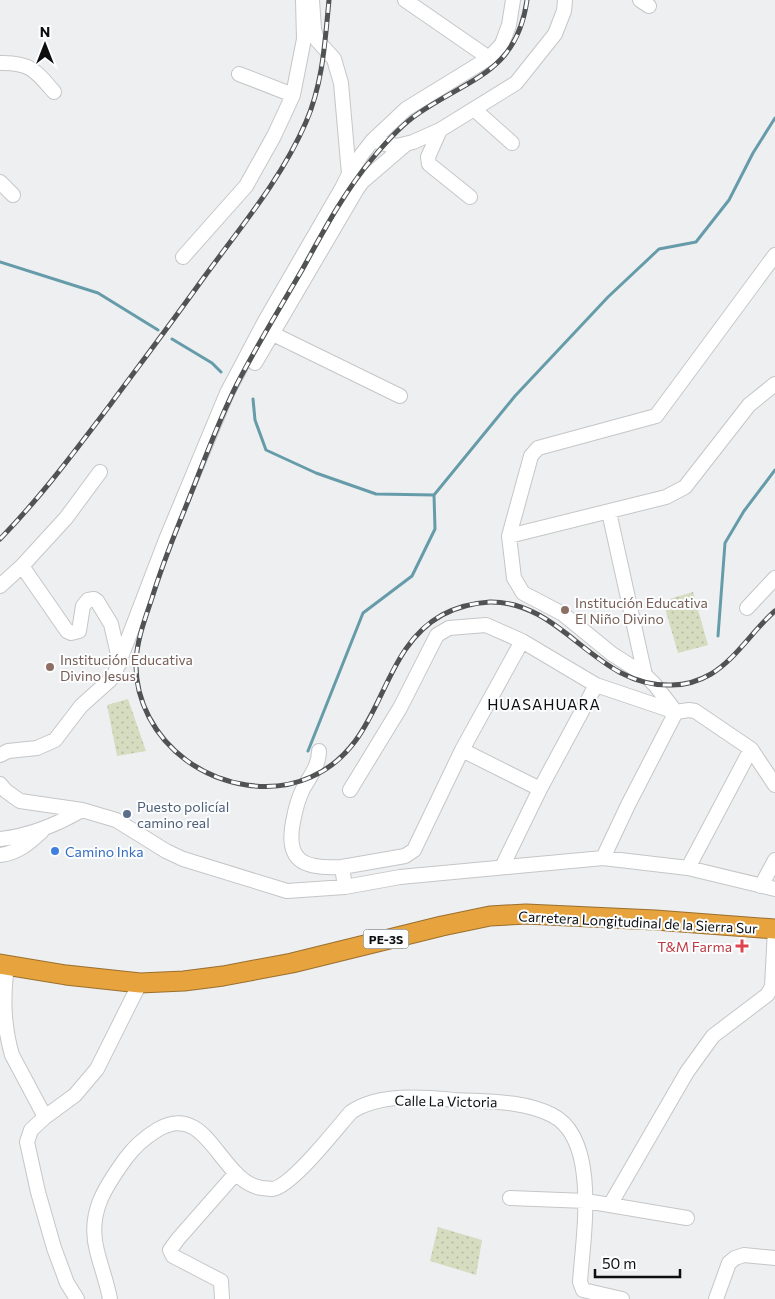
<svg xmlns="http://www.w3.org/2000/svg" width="775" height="1299" font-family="Commissioner,sans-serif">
<defs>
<pattern id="grass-dots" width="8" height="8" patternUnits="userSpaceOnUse" patternTransform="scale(1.25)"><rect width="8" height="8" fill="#d6dcc0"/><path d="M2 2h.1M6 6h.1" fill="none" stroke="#b6bca4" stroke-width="1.8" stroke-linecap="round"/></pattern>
</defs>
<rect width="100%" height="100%" fill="#eeeff0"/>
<path fill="url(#grass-dots)" d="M693,592L708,645L678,653L663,601Z
M128,699L146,751L117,756L107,705Z
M438,1227L482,1240L476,1275L430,1261Z"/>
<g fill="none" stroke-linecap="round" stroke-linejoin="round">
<path stroke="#669caa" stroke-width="3" d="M0,262L98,293L158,330
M172,339L212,363L221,372
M253,399L255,420L266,450L316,473L376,494L434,495
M718,636L725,543L744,511L775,470
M308,751L363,613L412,576L435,529L434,495L515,396L608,297L659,249L696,242L729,200L753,153L775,118"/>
<defs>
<path id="minor" d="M312,0L314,29L317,40L334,59L341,83L349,174
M405,0L489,58
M640,0L649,6
M0,63C30,62 36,71 54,92
M239,74L293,95
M475,110L512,143
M440,130L428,157L429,164L470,197
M373,140L385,144L397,146L413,142L440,130L516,83L555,34L564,11L565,0
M0,182L13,195
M183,257L246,186L274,136L293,95L304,39L303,0
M273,334L400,396
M255,363L357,189L362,182L405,145
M609,512L645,675L655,685L676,712
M509,536L666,497L685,487L749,405L775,384
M22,566L67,631L71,633L79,631L83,606L88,600L94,599L97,601L111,624L120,663
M0,586L22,566L66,518L100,472
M747,608L775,578
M645,675L612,654L563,614L523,593L514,578L509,536L531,456L538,448L656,416L775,255
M462,750L540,789
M319,751C319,766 310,776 303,789C298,799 295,811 293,822C285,863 306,869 342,867
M0,755L8,751L37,748L55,740L81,706L110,680L115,673L165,542L227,393L265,321L342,188L349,174L362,154L373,140L406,109L489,58L502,44L509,25L513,0
M0,784L6,791L20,801L82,810L116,820L166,851L183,859L287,891L345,887L400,877L603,858L688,868L775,889
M350,790L400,708L437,635L449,628L486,625L522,641L596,685L676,712L689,710L695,711L751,749L775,785
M0,839C30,836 56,825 82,810
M0,855C18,853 29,843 42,831
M603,858L628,805L676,712
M502,867L540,789L596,685
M688,868L751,749
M761,886L775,860
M345,887L342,867L405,856L414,850L462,750L522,641
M7,965C3,996 3,1024 12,1055L45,1117
M510,1198L586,1201L687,1218
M610,1205L687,1072L713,1036L767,995L772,987L775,929
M77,1299L67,1283L54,1248L38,1192L27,1142L31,1130L45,1117L75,1095L97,1069L140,983
M110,1299C107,1283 101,1267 97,1251C87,1213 105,1187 126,1158C135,1146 144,1138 157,1130C208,1099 220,1183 262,1188C265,1188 270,1189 273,1189C293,1185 336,1129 351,1112C380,1093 421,1097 455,1100C487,1102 522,1100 552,1115C600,1139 583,1237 580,1282L583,1290L622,1299
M222,1299L221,1281L173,1256L170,1250L178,1239L236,1173
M716,1299L729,1263L735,1258L744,1255L775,1258"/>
<path id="highway" d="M0,964L66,975L140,983L184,981L223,976L292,963L442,926L490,916L526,914L655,920L775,929"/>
</defs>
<use href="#minor" stroke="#c5c6c7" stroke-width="16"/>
<use href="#highway" stroke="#9a6f2e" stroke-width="21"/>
<use href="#minor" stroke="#fff" stroke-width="14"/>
<use href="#highway" stroke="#e6a33e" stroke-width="19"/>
<defs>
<path id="rail" d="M527,0C517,72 470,78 419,113C401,125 386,142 372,159C344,192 323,232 302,270C280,308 257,345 237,384C215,428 199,475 180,521C170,546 160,572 152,598C145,619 137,639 136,662C135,701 155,737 186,760C221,786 271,795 311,777C386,744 376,652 442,615C457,607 473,603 490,602C564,601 595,688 672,685C685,685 699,681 711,674C736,659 753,630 775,611
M0,539C41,497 75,451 110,405C141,363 172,322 202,280C239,229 281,180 306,122C323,83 325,41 329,0"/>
</defs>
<use href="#rail" stroke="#515253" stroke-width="5"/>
<use href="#rail" stroke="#fbfdfe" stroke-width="3" stroke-dasharray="9" stroke-linecap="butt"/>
</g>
<g fill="#8d6e63" stroke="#fbfdfe" stroke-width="2">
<circle cx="565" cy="610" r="5"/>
<circle cx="50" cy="667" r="5"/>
</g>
<circle fill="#5c6f8a" stroke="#fbfdfe" stroke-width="2" cx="127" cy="814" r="5"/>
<circle fill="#3f7fe0" stroke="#fbfdfe" stroke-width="2" cx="55" cy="851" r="5"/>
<path fill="#e0444e" stroke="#fbfdfe" stroke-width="2" d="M739.5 938.5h5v5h5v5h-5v5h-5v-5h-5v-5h5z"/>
<g text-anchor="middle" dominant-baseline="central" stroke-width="4" stroke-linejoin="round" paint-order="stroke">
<rect fill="#fbfdfe" stroke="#555657" stroke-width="1" x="363.5" y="929.5" width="45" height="19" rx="4"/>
<g font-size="12" font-weight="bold" fill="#0e0e0f">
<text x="386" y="939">PE-3S</text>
</g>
<g font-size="14" fill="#785e54" stroke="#fbfdfe" text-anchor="start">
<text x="575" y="602">Institución Educativa<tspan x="575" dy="16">El Niño Divino</tspan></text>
<text x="60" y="659">Institución Educativa<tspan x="60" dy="16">Divino Jesus</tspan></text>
</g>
<g font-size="14" fill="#4e5e75" stroke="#fbfdfe" text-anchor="start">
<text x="137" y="806">Puesto policíal<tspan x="137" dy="16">camino real</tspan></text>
</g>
<g font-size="14" fill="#366cbe" stroke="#fbfdfe" text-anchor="start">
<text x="65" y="851">Camino Inka</text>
</g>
<g font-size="14" fill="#0e0e0f" stroke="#fbfdfe">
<text transform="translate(638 922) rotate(3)">Carretera Longitudinal de la Sierra Sur</text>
<text transform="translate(446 1101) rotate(1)">Calle La Victoria</text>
</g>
<g font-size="14" fill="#be3a42" stroke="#fbfdfe" text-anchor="end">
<text x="732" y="946">T&amp;M Farma</text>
</g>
<g font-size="15" letter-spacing="1" fill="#0e0e0f" stroke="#fbfdfe">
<text x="544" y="704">HUASAHUARA</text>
</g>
</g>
<g transform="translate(45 45)" stroke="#fbfdfe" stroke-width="4" paint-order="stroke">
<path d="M0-4L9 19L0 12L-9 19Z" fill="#0e0e0f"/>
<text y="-8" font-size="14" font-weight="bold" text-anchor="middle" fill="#0e0e0f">N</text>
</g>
<path d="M595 1269v8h85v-8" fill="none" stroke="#0e0e0f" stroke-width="2.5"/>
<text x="602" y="1269" font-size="15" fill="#0e0e0f" stroke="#fbfdfe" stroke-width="4" paint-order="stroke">50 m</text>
</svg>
